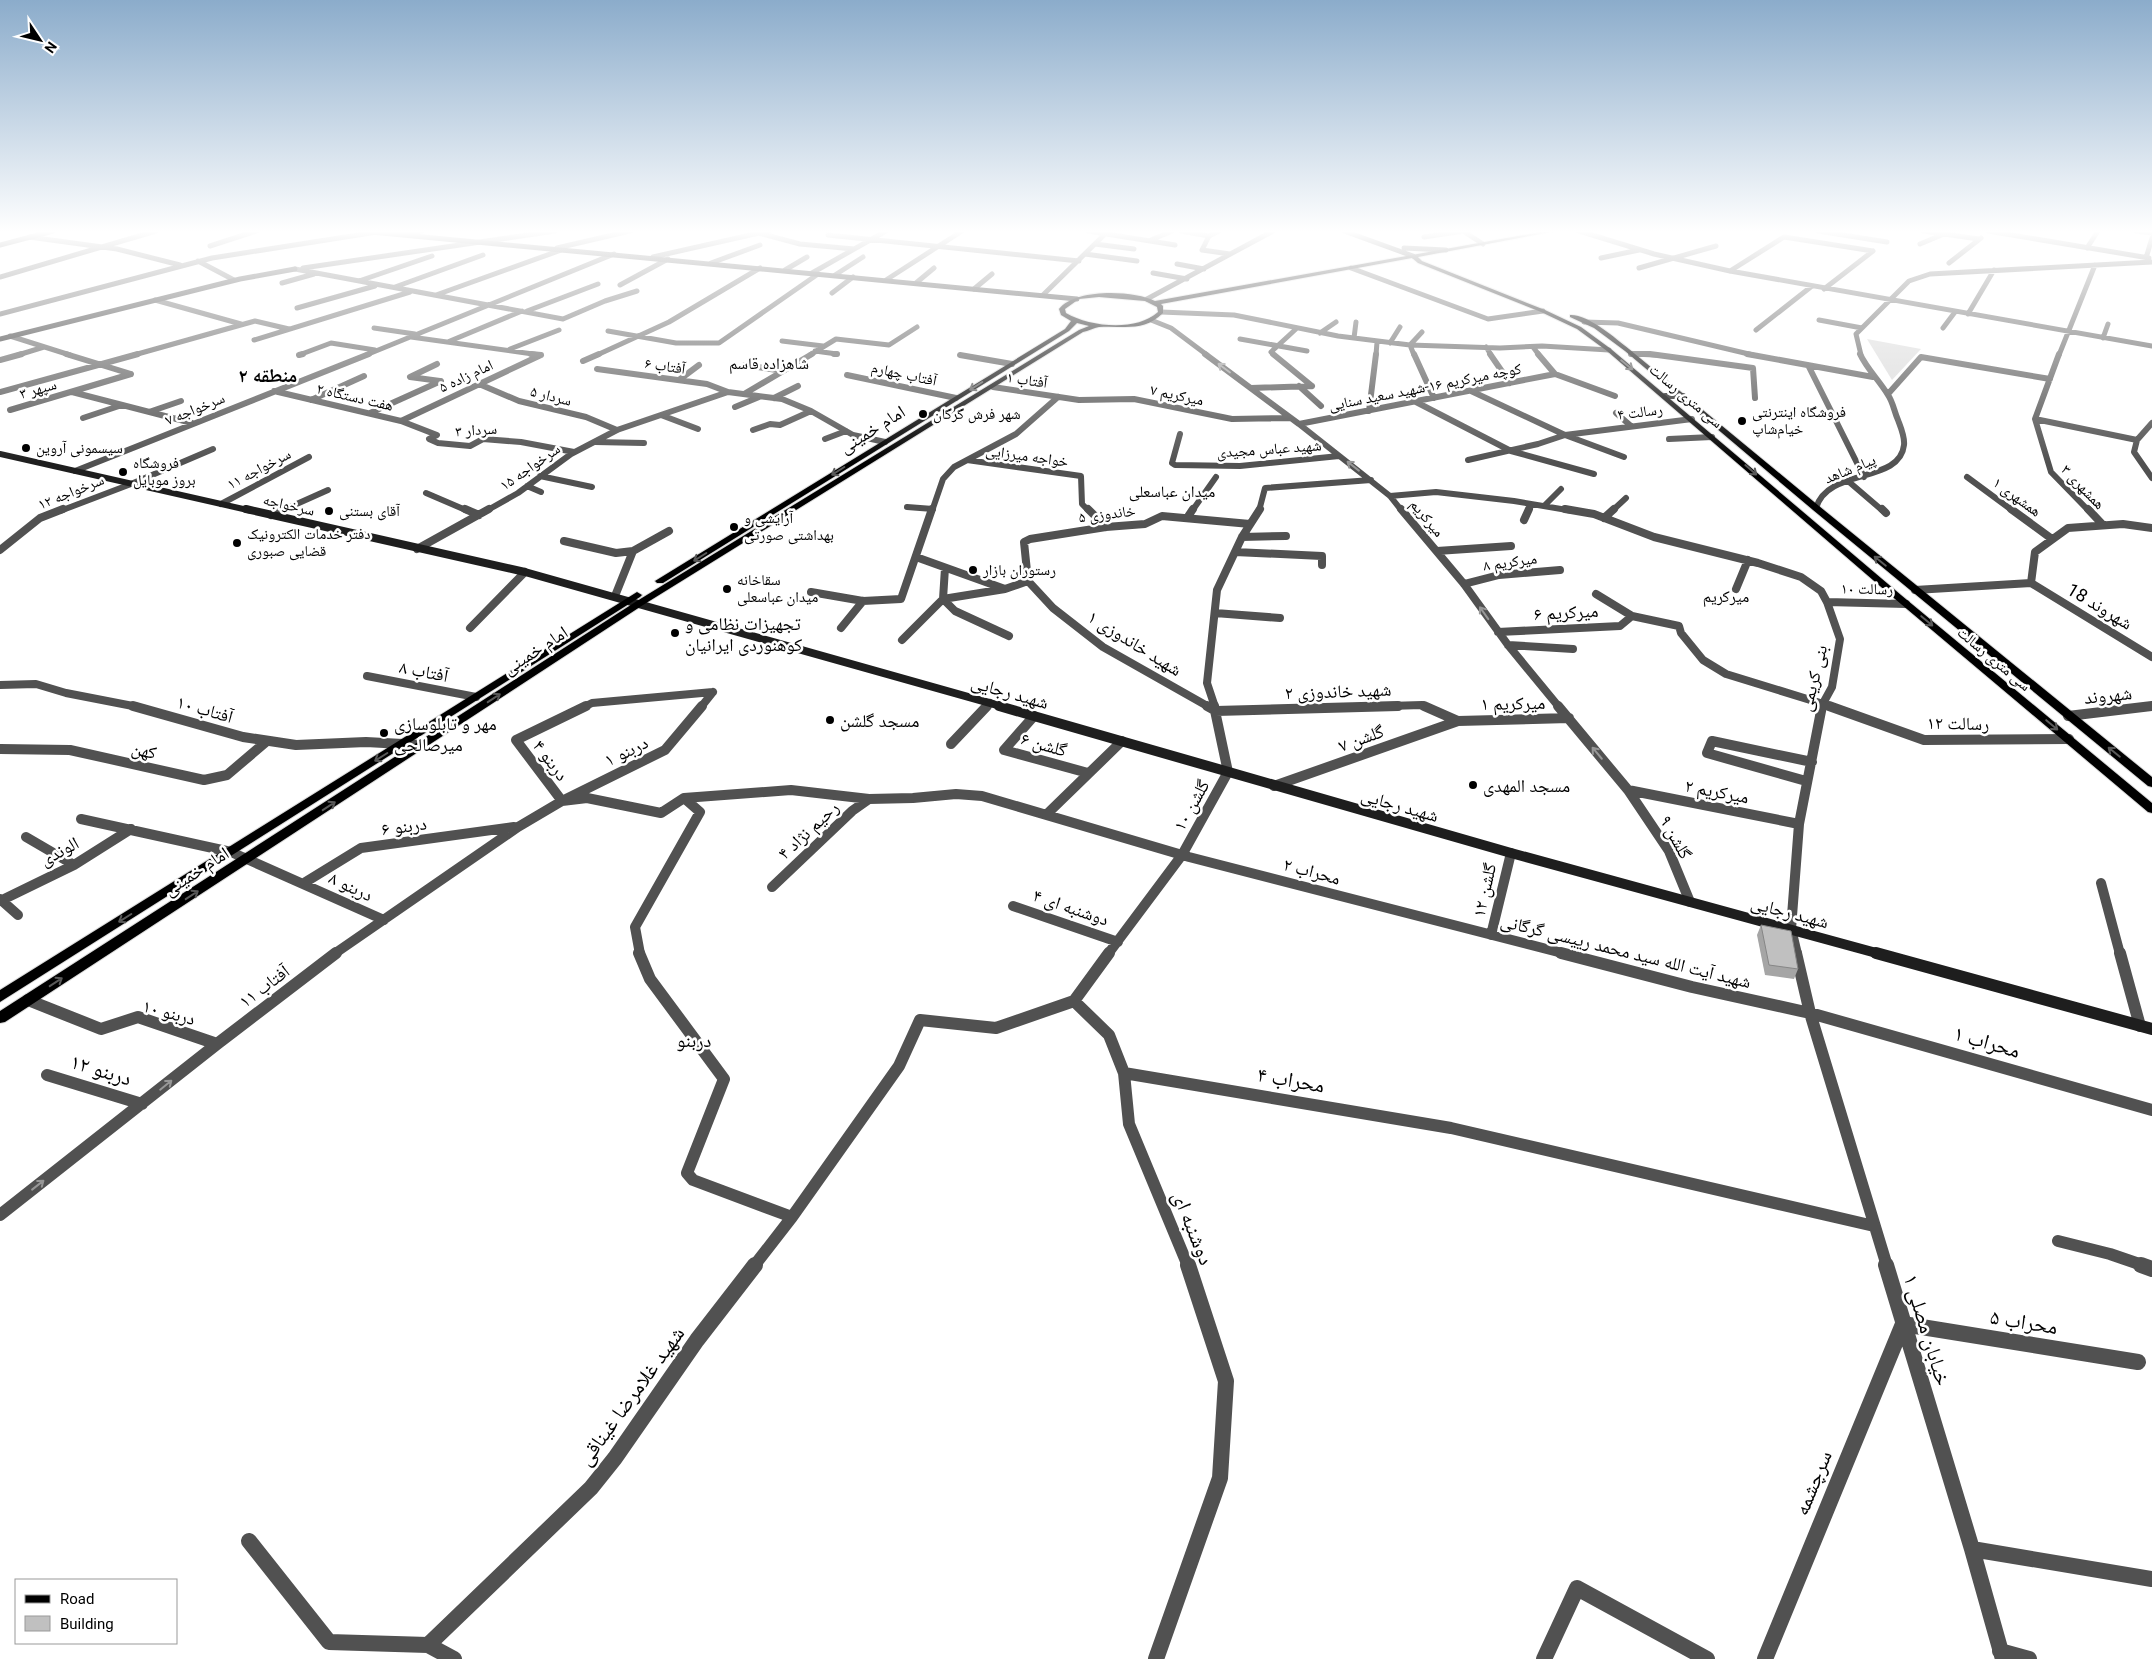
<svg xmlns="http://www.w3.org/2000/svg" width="2152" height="1659" font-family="Roboto,'Noto Naskh Arabic',sans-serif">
<rect width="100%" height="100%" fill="#fff"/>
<path fill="#d8d8d8" d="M1867,339L1921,349L1892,380Z"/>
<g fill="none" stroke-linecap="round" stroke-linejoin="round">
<defs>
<path id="primary" d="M1546,231H1556L1418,257L1422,261L1545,310L1581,327L1611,349L1901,595L2152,803V813L2148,812L1895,599L1607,351L1577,329L1541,312L1418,263L1412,258L1161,304L1163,306V313C1143,333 1123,325 1099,327C1094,328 1088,331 1083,332L643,605L5,1022L0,1023V1011L637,601L1079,330L1089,326L1077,323L1069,331L663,583H657L655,581L1065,329L1071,321L1061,315L1059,309C1075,288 1134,290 1155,301ZM1099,297L1145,301L1157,307L1158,312C1136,332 1090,327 1066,313L1065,309L1079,299Z
M1570,315C1588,314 1615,338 1629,349L1819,506L2152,777V787L2148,786L1813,510L1625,351L1594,328L1570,317Z
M637,592L642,595L640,597L0,1002V990Z"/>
</defs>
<use href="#primary" stroke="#dbdbdb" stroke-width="2"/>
<path stroke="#515151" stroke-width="5" d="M1088,231L1175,245
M1181,231L1209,236
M1463,231L1483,244
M1579,231L1654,254L1730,271L2152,346
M1818,231L1887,242
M1923,231L1979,239
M1988,231L2149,258
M2136,231L2152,233
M759,233L800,244L854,249
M402,234L422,231
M828,235L1079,261
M1209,236L1202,250L1230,254
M1209,236L1219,231
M29,237L117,249L180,265
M1424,237L1464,231
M1151,240L1172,231
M1095,244L1134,249
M1920,244L1944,234
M210,246L256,231
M557,248L630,231
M2087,248L2098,231
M1085,254L1137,261
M653,257L768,231
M1601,258L1639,250
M2146,258L2152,238
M198,261L234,280
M711,263L760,245
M1949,263L1981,238
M1177,264L1204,269
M303,268L555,231
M1351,268L1488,319L1543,311
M1639,268L1716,246
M295,269L563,319L605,301L637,291
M785,270L807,257
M1730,271L1784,237L1873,251
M812,273L886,231
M1153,273L1187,279
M835,275L863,257
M0,277L156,231
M886,280L962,231
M359,281L432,256
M282,283L314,274
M916,283L934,268
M620,285L668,259
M395,287L483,255
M974,289L992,274
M1824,289L1873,251
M832,293L853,277
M436,295L564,249
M1043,295L1106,233
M1147,299L1273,231
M155,300L241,324
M297,308L375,286
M527,311L598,284
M1161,312L1234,315L1338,336L1410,345L1500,348L1542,346L1609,350
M0,314L212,258L377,232
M1968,314L1994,270
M1151,320L1171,328L1207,355
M1819,320L1862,328
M1584,322L1618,323L1753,355
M374,328L415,334
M1943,328L1955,312
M1756,330L1812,286
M608,331L676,343H719L818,274
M1320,333L1336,322
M10,336L70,355
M411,337L540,355
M1354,338L1356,322
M2103,338L2108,324
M1240,339L1307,351
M254,340L410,292
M450,341L522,311
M782,341L823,346
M1390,343L1400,327
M1486,347L1491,355
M1533,347L1539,355
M510,349L559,330
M815,351L837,354
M1631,354L1656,355
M18,355L44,347
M134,355L255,321L289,329
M299,355L331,343L375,350
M366,355L614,254
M597,355L669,322L760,268
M810,355L836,339L889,345L917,327
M1274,355L1271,352L1297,328
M1376,355L1377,342
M1414,355L1410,345L1422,332
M1861,355L1856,334L1909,281L1930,274L2152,262
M2059,355L2095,265"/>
<path stroke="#515151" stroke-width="6" d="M66,354L131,374
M531,354L541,355
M834,354H837
M1205,354L1299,424L1390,496L1402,511
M1273,354L1312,386
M1414,354L1434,398
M1490,354L1510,383
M1538,354L1555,374L1615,396
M1631,354H1650L1753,368L1755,398
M1747,354L1873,377
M2059,354L2035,419L2051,472L2089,511
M299,355L303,354
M960,355L1012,364
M0,360L22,354
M583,361L599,354
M437,364L410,377L440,381
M745,365L783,371
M1809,367L1864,477
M597,369L707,384L728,392L782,399L811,411L853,435L885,442
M847,375L956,398
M679,380L699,365
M479,384L519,401L586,417L617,430
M1299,386L1321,406
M993,387L1079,400L1134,399L1232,419L1291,418
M1251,388L1312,386
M274,391L401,421L437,435L429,439L438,443L470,446L483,439L521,442L574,452
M1471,391L1565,435L1624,457
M0,392L138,354
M72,392L192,423
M744,394L812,354
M1888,394L1921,357L2050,379
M774,398L798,386
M311,400L364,376
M1416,402L1511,451L1594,474
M735,407L759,397
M10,410L131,374
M1369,411L1376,354
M149,412L181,401
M370,413L441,381
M1616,413L1631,426
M661,415L698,429
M83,418L122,405
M2035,419L2137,440
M401,421L541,355
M2152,423L2137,440L2134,452L2152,478
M1299,424L1555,374
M753,430L770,424L780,425L811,411
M1180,434L1172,463L1175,465L1240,466L1339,456
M825,439L846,431
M1669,439L1712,437
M595,442L644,443
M967,460L1081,476L1082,504L1089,511
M1468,460L1538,444L1565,435L1692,419
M75,471L369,354
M540,476L592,487
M1967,477L2013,511
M1848,481L1883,511
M527,486L541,492
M426,493L468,511
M1390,496L1436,492L1514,501L1573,511
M221,504L309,457
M1544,506L1561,489
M907,507L933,509
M1816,508C1828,467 1900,484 1904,445C1905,437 1901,428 1898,420C1894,411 1893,402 1888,395C1879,380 1867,369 1860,354
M60,511L131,484L213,449
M281,511L328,490
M486,511L518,493L571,454L617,430L728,392
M932,511L943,479L954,467L1016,434L1058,397
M1192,511L1216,477
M1259,511L1265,488L1371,480
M1528,511L1531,504
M1612,511L1626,498"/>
<path stroke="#515151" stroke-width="8" d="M465,509L479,515
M1088,509L1106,527
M1401,509L1464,584L1508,645L1559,707
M1565,509L1594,514L1654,537L1758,563L1801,577L1821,591L1827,602L1840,639L1832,687L1821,707
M1882,509L1886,513
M2011,509L2052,539
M2088,509L2103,525
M271,515L284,509
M1187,518L1193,509
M1604,518L1614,509
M1524,520L1529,509
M1242,537L1286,536
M564,541L616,553L633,551
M417,549L489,509
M0,550L40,518L63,509
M1437,551L1511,546
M1235,552L1322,556V565
M916,557L1005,589
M2031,583L2035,552L2068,528L2123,524L2152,528
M2031,583L2152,657
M1464,584L1499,575L1560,570
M1736,589L1748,560
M1915,590L2031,583
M811,592L863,601L901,599L932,509
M1596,594L1632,616L1679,626L1681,633L1703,660L1726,674L1833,707
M615,596L633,551L669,531
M943,599L1005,589L1028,581
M943,599L955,611L1009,636
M943,599L945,568
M1827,602L1906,604
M1215,613L1280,618
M470,628L525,572
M841,628L863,601
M1498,632L1620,626L1632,616
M902,640L943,599
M1508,645L1573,649
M367,676L476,697
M0,685L36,684L66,693L138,707
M584,707L592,703L713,692
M701,707L713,692
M986,707L990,703
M1209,707L1103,647L1053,608L1028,581L1024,542L1030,539L1106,527L1145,524L1162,516L1250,524
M1215,707L1207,683L1217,590L1242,537L1260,509
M1355,707L1422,705L1426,707
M2144,707L2152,706"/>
<path stroke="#515151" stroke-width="10" d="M133,706L243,737L296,745L366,742L421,745
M1207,706L1216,711
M1424,706L1458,721
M1558,706L1628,790L1669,851L1690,902
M1829,706L1924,740L2069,739
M1216,711L1398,706
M1034,716L1004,750L1088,773
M2068,716L2152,706
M951,744L987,706
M0,749L70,750L204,780L227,775L267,741
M1806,781L1707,753L1712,741L1812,762
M1274,786L1458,721L1569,718
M1628,790L1799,824
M562,801L587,798L661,813L684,798L791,790L869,799L913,798L956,794L982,796L1189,857L1566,954
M562,801L516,740L586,706
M1047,814L1122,741
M81,819L231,852L384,920
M26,837L74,865
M304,883L361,848L514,827
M2101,883L2120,954
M772,887L852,811L869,799
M0,899L18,915
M0,901L74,865L131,829
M1013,906L1118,942
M1491,935L1511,853
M334,954L518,827L562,801L665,750L702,706
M640,954L635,927L700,812L684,798
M1108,954L1182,855L1228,772L1214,706
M1797,954L1791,929L1799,824L1822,706"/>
<path stroke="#515151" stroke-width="12" d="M639,953L650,979L724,1079L687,1173L693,1180L792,1217
M1109,953L1074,1001L1109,1035L1124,1073L1129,1124L1188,1266
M1561,953L1692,987L1810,1013L2152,1110
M1796,953L1810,1013L1887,1266
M2120,953L2140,1026
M28,1000L101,1029L138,1017L217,1044
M1124,1073L1451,1128L1874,1226
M47,1075L142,1104
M0,1215L217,1044L336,953
M2058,1241L2110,1254L2145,1266
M754,1266L792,1217L899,1066L920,1020L996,1028L1074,1001"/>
<path stroke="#515151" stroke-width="16" d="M1886,1265L1972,1549L2003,1659
M2141,1265L2152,1269
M249,1541L329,1642L428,1645L591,1488L615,1458L697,1340L755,1265
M1972,1549L2152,1579
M428,1645L454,1659
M2000,1651L2029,1659
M1156,1659L1220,1478L1226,1381L1188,1265
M1544,1659L1577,1588L1707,1659
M1765,1659L1903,1324L2138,1362"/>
<path stroke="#1e1e1e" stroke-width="5" d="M361,231L1077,299
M1344,231L1413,256
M0,245L53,231
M1404,248L1446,250
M0,339L240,279L295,269"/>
<path stroke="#1e1e1e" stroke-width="6" d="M1665,396H1683
M0,454L252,511"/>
<path stroke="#1e1e1e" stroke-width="8" d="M246,509L525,572L1004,707"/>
<path stroke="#1e1e1e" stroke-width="10" d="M999,706L1511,853L1880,954"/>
<path stroke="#1e1e1e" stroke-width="12" d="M1876,953L2152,1029"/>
<use href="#primary" fill="#000" fill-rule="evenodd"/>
</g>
<path fill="#a5a5a5" d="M1761,925L1798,969L1794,979L1765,975L1757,935Z"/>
<path fill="#c0c0c0" stroke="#868686" d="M1761,925L1791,931L1798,969L1769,965Z"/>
<defs><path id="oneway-shaft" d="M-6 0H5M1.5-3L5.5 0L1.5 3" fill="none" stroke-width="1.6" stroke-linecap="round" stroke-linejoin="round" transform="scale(1.25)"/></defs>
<g stroke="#595959">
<use href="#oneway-shaft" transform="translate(1627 365) rotate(39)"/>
<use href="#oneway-shaft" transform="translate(976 386) rotate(148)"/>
<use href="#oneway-shaft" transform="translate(1751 470) rotate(41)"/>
<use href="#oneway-shaft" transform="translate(838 471) rotate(148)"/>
<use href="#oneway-shaft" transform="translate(700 557) rotate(148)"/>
<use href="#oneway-shaft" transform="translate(1880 561) rotate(-141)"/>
<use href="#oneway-shaft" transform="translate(1927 621) rotate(40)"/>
<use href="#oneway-shaft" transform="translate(494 698) rotate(-33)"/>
<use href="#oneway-shaft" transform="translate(2052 725) rotate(40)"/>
<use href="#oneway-shaft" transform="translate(2114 752) rotate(-141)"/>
<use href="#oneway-shaft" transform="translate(381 757) rotate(148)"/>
<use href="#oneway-shaft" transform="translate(329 806) rotate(-33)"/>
<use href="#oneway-shaft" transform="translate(192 895) rotate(-33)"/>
<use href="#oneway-shaft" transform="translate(125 918) rotate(148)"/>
<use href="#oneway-shaft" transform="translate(56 982) rotate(-33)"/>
</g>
<g stroke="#979797">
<use href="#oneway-shaft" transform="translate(1224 368) rotate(-143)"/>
<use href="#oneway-shaft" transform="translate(1353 466) rotate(-142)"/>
<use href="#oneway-shaft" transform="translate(1484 613) rotate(-125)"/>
<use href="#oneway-shaft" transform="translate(1597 753) rotate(-130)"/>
<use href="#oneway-shaft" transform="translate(166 1085) rotate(-39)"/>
<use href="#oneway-shaft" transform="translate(38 1185) rotate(-38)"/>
</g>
<linearGradient id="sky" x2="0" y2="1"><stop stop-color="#8baccb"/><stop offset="0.5" stop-color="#fff"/><stop offset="1" stop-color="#fff" stop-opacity="0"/></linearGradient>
<rect width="2152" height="463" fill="url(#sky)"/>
<g fill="#000" stroke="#fff" stroke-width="2">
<circle cx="923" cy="414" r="5"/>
<circle cx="1742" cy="421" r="5"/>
<circle cx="26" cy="448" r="5"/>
<circle cx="123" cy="472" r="5"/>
<circle cx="329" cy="511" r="5"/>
<circle cx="734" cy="527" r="5"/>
<circle cx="237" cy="543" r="5"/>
<circle cx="973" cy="570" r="5"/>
<circle cx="727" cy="589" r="5"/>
<circle cx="675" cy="633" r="5"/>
<circle cx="830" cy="720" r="5"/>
<circle cx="384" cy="733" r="5"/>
<circle cx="1473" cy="785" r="5"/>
</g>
<g text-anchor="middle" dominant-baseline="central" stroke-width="5" stroke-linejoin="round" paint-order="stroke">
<g font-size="15" fill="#000" stroke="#fff">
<text transform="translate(665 366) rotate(8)">آفتاب ۶</text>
<text transform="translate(904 374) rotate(12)">آفتاب چهارم</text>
<text transform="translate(466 376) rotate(-25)">۵ امام زاده</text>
<text transform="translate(1027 380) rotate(8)">۱ آفتاب</text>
<text transform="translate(1425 387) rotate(-11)">کوچه میرکریم ۱۶-شهید سعید سنایی</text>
<text transform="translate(38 389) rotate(-16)">۳ سپهر</text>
<text transform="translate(1177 395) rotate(12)">۷ میرکریم</text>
<text transform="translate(551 396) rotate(14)">۵ سردار</text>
<text transform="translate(1686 396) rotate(40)">سی متری رسالت</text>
<text transform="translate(355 397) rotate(13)">هفت دستگاه ۲</text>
<text transform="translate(195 409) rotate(-22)">سرخواجه ۷</text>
<text transform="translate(1640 412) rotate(-7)">۴ رسالت</text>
<text transform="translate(476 430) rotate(-4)">۳ سردار</text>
<text transform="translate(1269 449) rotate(-4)">شهید عباس مجیدی</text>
<text transform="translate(1027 456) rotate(8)">خواجه میرزایی</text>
<text transform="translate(530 467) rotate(-35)">سرخواجه ۱۵</text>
<text transform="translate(259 469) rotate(-28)">۱۱ سرخواجه</text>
<text transform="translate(1850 469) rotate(-22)">پیام شاهد</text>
<text transform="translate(2083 487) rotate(46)">۳ همشهری</text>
<text transform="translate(71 492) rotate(-22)">۱۲ سرخواجه</text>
<text transform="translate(2017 497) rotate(36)">۱ همشهری</text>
<text transform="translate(289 505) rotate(13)">سرخواجه</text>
<text transform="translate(1107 514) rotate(-7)">خاندوزی ۵</text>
<text transform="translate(1427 518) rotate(50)">میرکریم</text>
<text transform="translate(1510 562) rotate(-8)">۸ میرکریم</text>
<text transform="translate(1867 589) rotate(1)">۱۰ رسالت</text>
<text transform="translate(1994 659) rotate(40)">سی متری رسالت</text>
</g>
<g font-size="15" fill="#000" stroke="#fff" text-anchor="start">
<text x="1752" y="412">فروشگاه اینترنتی<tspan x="1752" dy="17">خیام‌شاپ</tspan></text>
<text x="933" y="414">شهر فرش گرگان</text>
<text x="36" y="448">سیسمونی آروین</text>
<text x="133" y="463">فروشگاه<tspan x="133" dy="17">بروز موبایل</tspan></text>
<text x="339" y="511">آقای بستنی</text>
<text x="744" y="518">آرایشی و<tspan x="744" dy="17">بهداشتی صورتی</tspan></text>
<text x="247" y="534">دفتر خدمات الکترونیک<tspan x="247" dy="17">قضایی صبوری</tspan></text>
<text x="983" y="570">رستوران بازار</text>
<text x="737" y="580">سقاخانه<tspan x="737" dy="17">میدان عباسعلی</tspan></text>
</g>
<g font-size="16" fill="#000" stroke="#fff">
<text x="769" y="363">شاهزاده قاسم</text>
<text x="1172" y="491">میدان عباسعلی</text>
<text x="1726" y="596">میرکریم</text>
</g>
<g font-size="18" fill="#000" stroke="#fff">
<text transform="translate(872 429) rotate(-32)">امام خمینی</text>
<text transform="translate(2100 606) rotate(31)">شهروند 18</text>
<text transform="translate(1566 612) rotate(-3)">میرکریم ۶</text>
<text transform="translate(1135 643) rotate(32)">۱ شهید خاندوزی</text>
<text transform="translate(535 650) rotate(-33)">امام خمینی</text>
<text transform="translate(424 671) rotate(11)">آفتاب ۸</text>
<text transform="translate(1813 678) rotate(-76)">بنی کریمی</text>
<text transform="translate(1338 691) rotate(-2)">۲ شهید خاندوزی</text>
<text transform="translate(1010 692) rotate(16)">شهید رجایی</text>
<text transform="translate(2108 695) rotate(-6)">شهروند</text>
<text transform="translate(1513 703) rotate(-1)">۱ میرکریم</text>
<text transform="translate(205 709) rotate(16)">۱۰ آفتاب</text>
<text transform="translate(1958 723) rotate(1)">۱۲ رسالت</text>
<text transform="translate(1361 738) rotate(-20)">۷ گلشن</text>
<text transform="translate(1044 744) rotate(16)">۶ گلشن</text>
<text transform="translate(144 750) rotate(13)">کهن</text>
<text transform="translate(626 751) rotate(-26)">دربنو ۱</text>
<text transform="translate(551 760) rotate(53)">۴ دربنو</text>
<text transform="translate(1717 791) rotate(11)">۲ میرکریم</text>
<text transform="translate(1191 805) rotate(-61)">۱۰ گلشن</text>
<text transform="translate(1400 805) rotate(16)">شهید رجایی</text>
<text transform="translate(404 826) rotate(-8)">۶ دربنو</text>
<text transform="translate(808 830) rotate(-43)">رحیم نژاد ۴</text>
<text transform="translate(1676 837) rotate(61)">۹ گلشن</text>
<text transform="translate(59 851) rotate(-28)">الوندی</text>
<text transform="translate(196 871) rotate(-33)">امام خمینی</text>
<text transform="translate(1312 871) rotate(15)">۲ محراب</text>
<text transform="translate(351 886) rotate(25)">۸ دربنو</text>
<text transform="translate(1484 890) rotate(-77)">۱۲ گلشن</text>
<text transform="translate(1071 907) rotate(19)">۴ دوشنبه ای</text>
<text transform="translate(1790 912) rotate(15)">شهید رجایی</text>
<text transform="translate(1626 951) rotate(14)">شهید آیت الله سید محمد رییسی گرگانی</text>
<text transform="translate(264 986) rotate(-37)">آفتاب ۱۱</text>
<text transform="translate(169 1012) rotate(15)">۱۰ دربنو</text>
</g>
<g font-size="18" fill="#000" stroke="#fff" text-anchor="start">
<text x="685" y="623">تجهیزات نظامی و<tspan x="685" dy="21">کوهنوردی ایرانیان</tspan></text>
<text x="840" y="720">مسجد گلشن</text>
<text x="394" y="723">مهر و تابلوسازی<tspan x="394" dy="21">میرصالحی</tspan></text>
<text x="1483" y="785">مسجد المهدی</text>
</g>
<g font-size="19" font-weight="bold" fill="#000" stroke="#fff">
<text x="268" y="375">منطقه ۲</text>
</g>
<g font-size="19" fill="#000" stroke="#fff">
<text x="694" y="1040">دربنو</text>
</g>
<g font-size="21" fill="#000" stroke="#fff">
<text transform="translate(1987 1042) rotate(16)">۱ محراب</text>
<text transform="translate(101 1070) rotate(17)">۱۲ دربنو</text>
<text transform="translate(1291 1080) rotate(10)">۴ محراب</text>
<text transform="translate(1193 1228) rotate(68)">دوشنبه ای</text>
<text transform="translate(2024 1322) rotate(9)">۵ محراب</text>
<text transform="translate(1927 1330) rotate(73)">خیابان مصلی ۱</text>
<text transform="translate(631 1396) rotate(-54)">شهید غلامرضا غیناقی</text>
<text transform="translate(1813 1483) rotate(-68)">سرچشمه</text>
</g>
</g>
<rect x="15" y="1579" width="162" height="65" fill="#ffffff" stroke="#999999"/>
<rect x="25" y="1595" width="25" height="8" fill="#000000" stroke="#999999"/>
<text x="60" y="1604" font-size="15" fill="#000000">Road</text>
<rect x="25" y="1616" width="25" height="15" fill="#c0c0c0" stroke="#999999"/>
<text x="60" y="1629" font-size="15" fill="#000000">Building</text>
<g transform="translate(40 40) rotate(125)" stroke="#ffffff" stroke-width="4" paint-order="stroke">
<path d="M0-4L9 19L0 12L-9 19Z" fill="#000000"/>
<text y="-8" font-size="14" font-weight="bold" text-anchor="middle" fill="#000000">N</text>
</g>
</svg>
